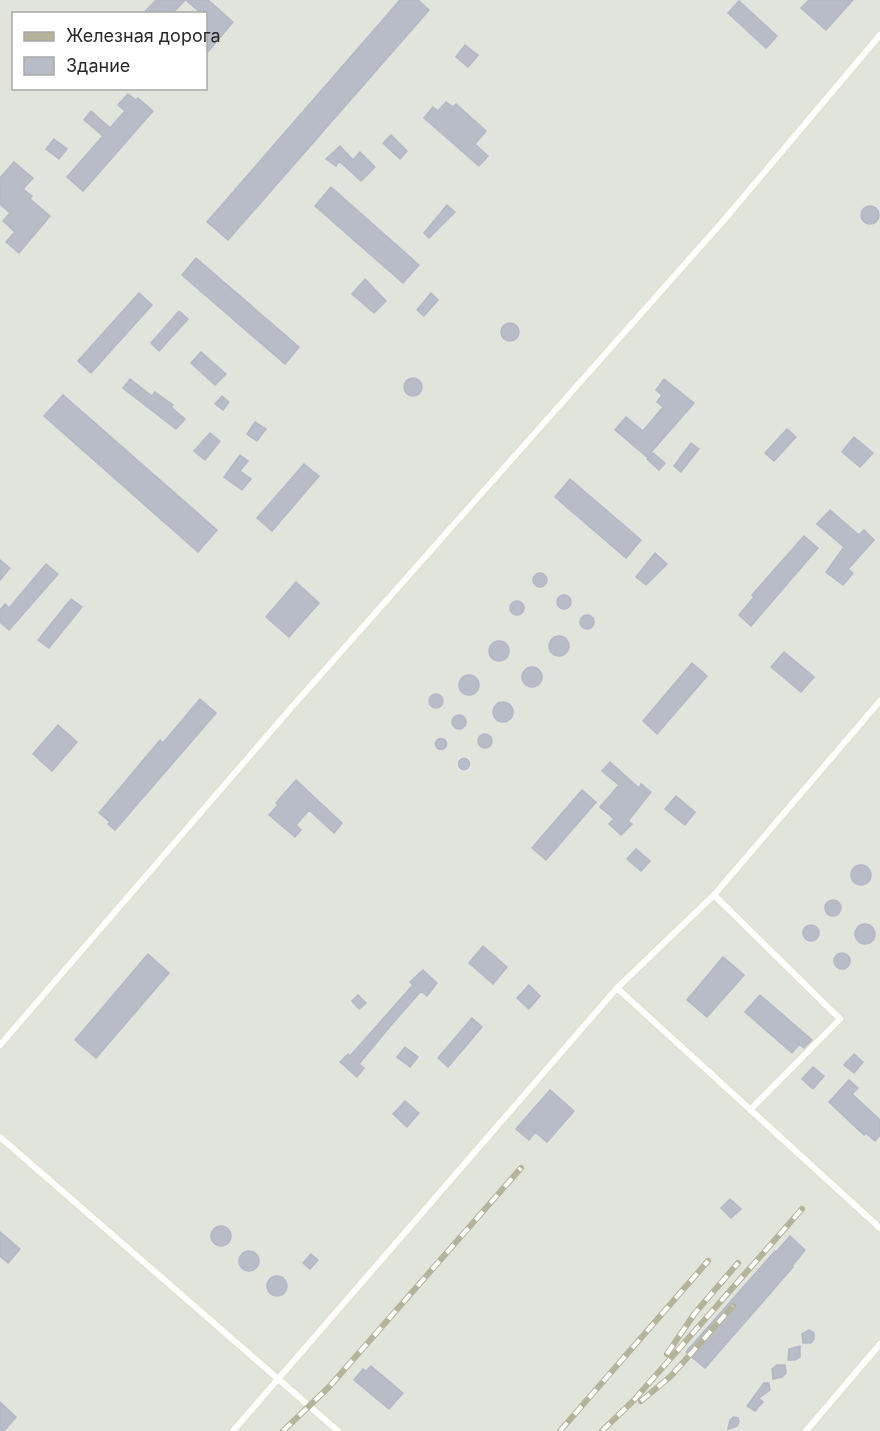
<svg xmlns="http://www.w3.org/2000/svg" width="880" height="1431" font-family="Inter,sans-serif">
<rect width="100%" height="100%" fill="#d8dfec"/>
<path fill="#e0e4da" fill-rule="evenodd" d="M0,0H880V1431H0ZM14,14H206V88H14Z"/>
<path fill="#b8bcc7" stroke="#b2b8c8" stroke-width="1.5" d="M156,0H185L172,14H143Z
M186,0H208L233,22L206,54V14H202Z
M400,0H418L429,10L228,240L207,222Z
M809,0H853L826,30L801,8Z
M739,1L777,36L766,48L728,13Z
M465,45L478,55L468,67L456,57Z
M128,94L136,100L138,98L153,111L83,191L67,177L103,136L84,120L91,111L110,128L125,111L118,105Z
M446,102L453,107L456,104L486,131L475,144L488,156L479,166L424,118L433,107L438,111Z
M391,135L407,151L400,159L383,143Z
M54,139L67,149L59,159L46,149Z
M340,146L353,160L360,152L375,167L361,181L339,161L336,166L326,159Z
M14,162L33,178L23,189L32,196L30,199L50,216L19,253L6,242L15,232L3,221L10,213L0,204V178Z
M331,187L419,265L403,283L315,206Z
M447,205L455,212L429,238L424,233Z
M861 215a9 9 0 1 1 18 0a9 9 0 1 1-18 0Z
M196,258L299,347L285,364L182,275Z
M365,279L386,301L374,313L352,294Z
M139,293L152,305L91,373L78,361Z
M431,293L438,300L424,316L417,310Z
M179,311L188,319L159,351L151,343Z
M501 332a9 9 0 1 1 18 0a9 9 0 1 1-18 0Z
M201,352L226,374L215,385L191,363Z
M404 387a9 9 0 1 1 18 0a9 9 0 1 1-18 0Z
M130,379L152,396L155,392L173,405L171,407L185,419L176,429L123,388Z
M664,379L694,403L647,457L615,430L626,417L643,431L663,407L657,402L662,395L656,390Z
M63,395L217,530L198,552L44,416Z
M222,396L229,402L223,410L215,404Z
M255,422L266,429L257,441L247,434Z
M787,429L796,437L774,461L765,453Z
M210,433L220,441L205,460L194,451Z
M854,437L873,453L860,467L842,452Z
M691,443L699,449L681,472L674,466Z
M653,453L665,463L659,470L647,459Z
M240,455L248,461L240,471L251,479L242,490L224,477Z
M304,464L319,476L272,531L257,518Z
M570,479L641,540L626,558L555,497Z
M830,510L859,535L864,530L874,540L848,569L853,573L843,585L826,572L844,547L817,524Z
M804,536L818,548L751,626L739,615L754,597L752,595Z
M655,553L667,564L646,585L636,577Z
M0,560L10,568L0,580Z
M46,564L58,574L9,630L0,622V610L5,604L9,608Z
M533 580a7 7 0 1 1 14 0a7 7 0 1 1-14 0Z
M296,582L319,603L289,637L266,617Z
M557 602a7 7 0 1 1 14 0a7 7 0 1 1-14 0Z
M71,599L82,607L49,648L38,640Z
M510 608a7 7 0 1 1 14 0a7 7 0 1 1-14 0Z
M580 622a7 7 0 1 1 14 0a7 7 0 1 1-14 0Z
M549 646a10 10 0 1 1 20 0a10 10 0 1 1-20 0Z
M489 651a10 10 0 1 1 20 0a10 10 0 1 1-20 0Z
M784,652L814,677L801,692L771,667Z
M692,663L707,676L657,734L643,721Z
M522 677a10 10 0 1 1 20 0a10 10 0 1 1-20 0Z
M459 685a10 10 0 1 1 20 0a10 10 0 1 1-20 0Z
M429 701a7 7 0 1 1 14 0a7 7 0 1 1-14 0Z
M200,699L216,713L115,830L108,824L110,822L99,813L160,740L163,743Z
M493 712a10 10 0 1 1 20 0a10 10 0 1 1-20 0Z
M452 722a7 7 0 1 1 14 0a7 7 0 1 1-14 0Z
M58,725L77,742L52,771L33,754Z
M478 741a7 7 0 1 1 14 0a7 7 0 1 1-14 0Z
M435.5 744a5.5 5.5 0 1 1 11 0a5.5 5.5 0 1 1-11 0Z
M458.5 764a5.5 5.5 0 1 1 11 0a5.5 5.5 0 1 1-11 0Z
M610,762L639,788L641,784L651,792L628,821L632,824L621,835L609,824L614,819L600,807L619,785L602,771Z
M296,780L342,823L334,833L309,810L296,825L301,830L295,837L269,815L278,805L276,803Z
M582,790L596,802L546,860L532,848Z
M676,796L695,812L685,825L665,809Z
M636,849L650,861L641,871L627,859Z
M851 875a10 10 0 1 1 20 0a10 10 0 1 1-20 0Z
M825 908a8 8 0 1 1 16 0a8 8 0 1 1-16 0Z
M855 934a10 10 0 1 1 20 0a10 10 0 1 1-20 0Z
M803 933a8 8 0 1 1 16 0a8 8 0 1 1-16 0Z
M483,946L507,967L493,984L469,963Z
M834 961a8 8 0 1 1 16 0a8 8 0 1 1-16 0Z
M148,954L169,973L96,1058L75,1040Z
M723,957L744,975L707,1017L687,1000Z
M423,970L437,983L427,996L421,991L392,1024L359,1064L364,1068L357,1077L340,1062L348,1054L350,1056L413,985L410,982Z
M529,985L540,996L529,1009L517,998Z
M358,995L366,1003L359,1009L352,1001Z
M760,995L812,1040L804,1048L799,1044L792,1053L745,1012Z
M472,1018L482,1027L448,1067L438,1058Z
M405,1047L418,1057L410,1067L397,1057Z
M854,1054L863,1062L854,1073L844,1065Z
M813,1067L824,1076L813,1089L802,1079Z
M849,1080L858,1088L852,1094L880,1120V1135L875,1141L866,1133L864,1135L829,1102Z
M550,1090L574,1111L547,1142L535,1132L529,1140L516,1129Z
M405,1101L419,1113L407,1127L393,1114Z
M730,1199L741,1209L731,1218L721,1208Z
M211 1236a10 10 0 1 1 20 0a10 10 0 1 1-20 0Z
M0,1232L20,1249L8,1263L0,1256Z
M790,1236L805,1250L792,1266L793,1267L705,1368L686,1352L775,1251L776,1252Z
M239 1261a10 10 0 1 1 20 0a10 10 0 1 1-20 0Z
M311,1254L318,1260L310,1269L303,1263Z
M267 1286a10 10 0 1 1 20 0a10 10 0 1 1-20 0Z
M809,1330L814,1333V1339L811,1343H803L802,1334Z
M800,1346V1357L795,1360H788L789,1349Z
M777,1365H785L786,1373L782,1377L773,1379L772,1369Z
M371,1366L403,1393L389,1409L354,1380L363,1369L366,1371Z
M764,1383H769L770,1390L759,1398L763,1402L755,1411L747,1406Z
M0,1402L16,1417L4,1431H0Z
M734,1417L738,1418L739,1422L737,1426L728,1429L730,1420Z"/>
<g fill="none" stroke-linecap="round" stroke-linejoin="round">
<defs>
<path id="service" d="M714,895L840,1019L750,1110
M617,988L880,1228
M0,1045L291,708L724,220L880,35
M0,1137L338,1431
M233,1431L617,988L714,895L880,701
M806,1431L880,1344"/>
</defs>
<use href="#service" stroke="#e3e0cd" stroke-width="9"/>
<use href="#service" stroke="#fff" stroke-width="6"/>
<defs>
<path id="rail" d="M667,1354L695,1313L738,1263
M641,1401L671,1376L733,1306
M283,1431L329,1387L521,1168
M560,1431L708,1261
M602,1431L634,1400L802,1209"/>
</defs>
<use href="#rail" stroke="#b5b39a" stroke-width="6"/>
<use href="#rail" stroke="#fff" stroke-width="4" stroke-dasharray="11" stroke-linecap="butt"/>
</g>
<rect x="12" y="12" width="195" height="78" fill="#ffffff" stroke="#a9a9a9" stroke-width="1.5"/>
<rect x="24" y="32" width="30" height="9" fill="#b5b39a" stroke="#a9a9a9" stroke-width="1.5"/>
<text x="66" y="42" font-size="18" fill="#282828">Железная дорога</text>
<rect x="24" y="57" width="30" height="18" fill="#b8bcc7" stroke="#a9a9a9" stroke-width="1.5"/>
<text x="66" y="72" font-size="18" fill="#282828">Здание</text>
</svg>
